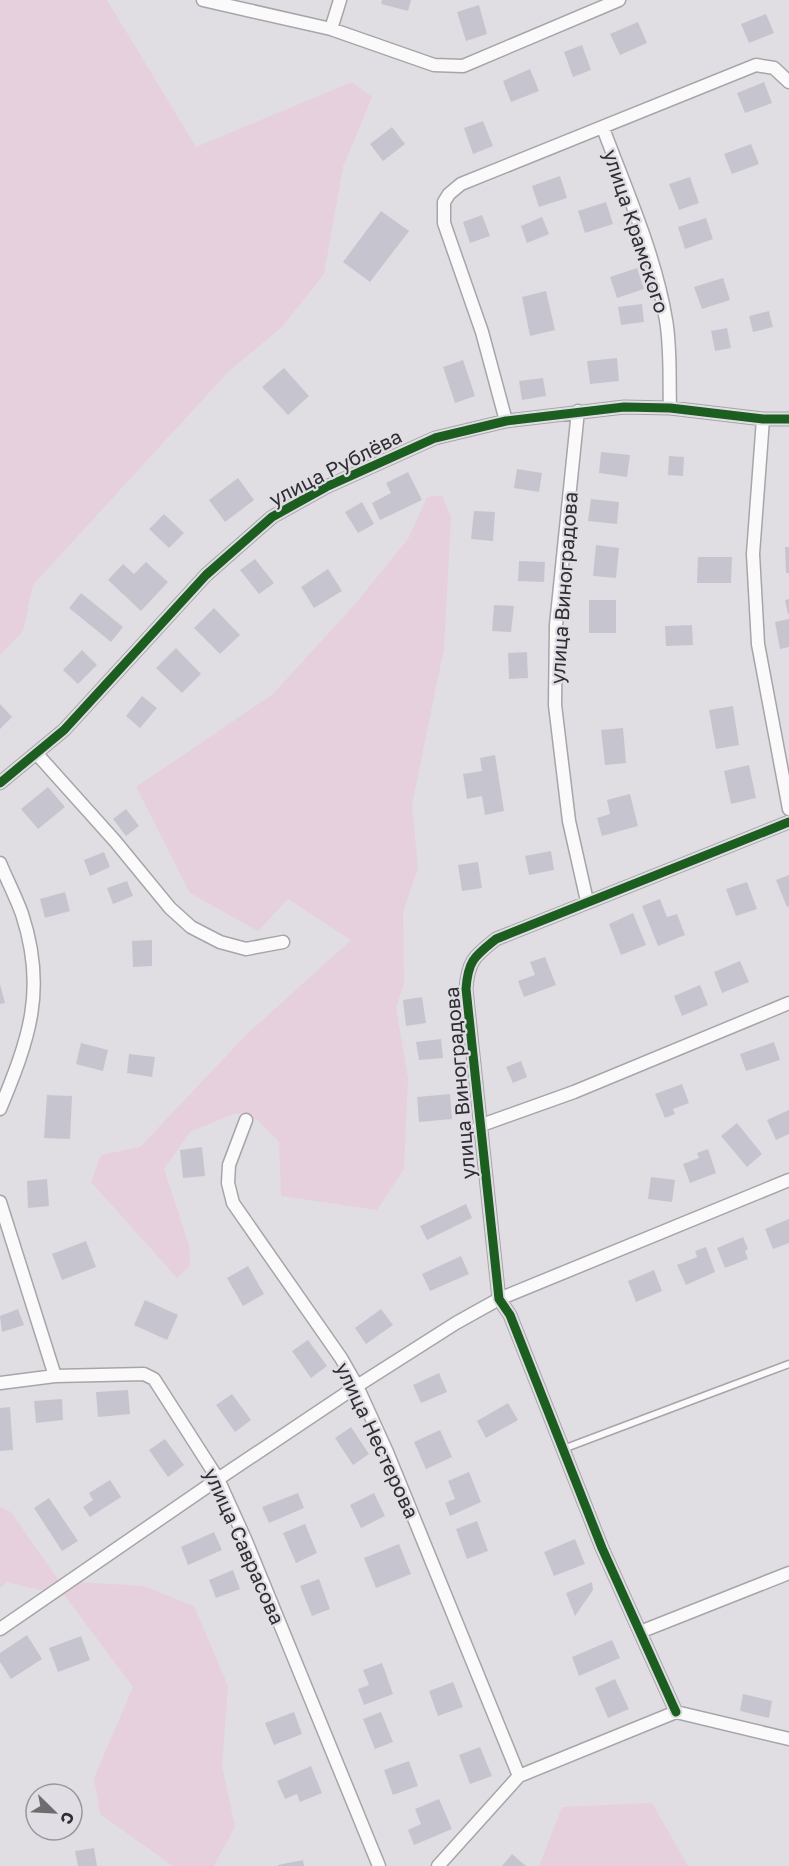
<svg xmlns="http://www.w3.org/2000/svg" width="789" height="1866" font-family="'Golos Text',sans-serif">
<rect width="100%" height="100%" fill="#e0dee3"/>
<path fill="#e6d0dd" d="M0,0H107L196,147L352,82L372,97L343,167L324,274L282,327L228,372L33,585L23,631L0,655Z
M442,495L451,517L444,648L412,805L418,868L403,912L404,984L396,1007L408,1078L404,1169L377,1210L281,1196L279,1142L258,1120L236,1113L190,1132L164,1169L189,1245L190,1266L177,1278L91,1182L101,1155L140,1147L247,1034L351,940L288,899L258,931L190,893L136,787L273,694L355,604L408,539L427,497Z
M0,1507L11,1512L59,1581L144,1586L194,1606L228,1686L222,1766L235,1827L214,1866H173L100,1814L94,1778L133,1687L65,1596L7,1582L0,1588Z
M652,1803L688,1866H539L562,1807Z"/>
<path fill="#c6c5cf" d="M382,0H411L408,11L381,4Z
M479,5L487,34L466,41L457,12Z
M766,14L774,33L749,43L741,24Z
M638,22L647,43L620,55L610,34Z
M582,45L591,70L573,77L564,52Z
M530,69L539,91L511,102L503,81Z
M764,82L772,103L745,113L737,93Z
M483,121L493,146L473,154L464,128Z
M392,127L405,144L383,161L370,144Z
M751,144L759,164L732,174L724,154Z
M560,176L567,198L539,207L532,186Z
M690,177L699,203L679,210L669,184Z
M606,202L613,224L585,233L578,211Z
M381,211L409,231L370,282L343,262Z
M482,215L490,236L470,243L463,222Z
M542,217L549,234L527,243L521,226Z
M706,218L713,239L685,249L678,227Z
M637,268L644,289L617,298L610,277Z
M723,278L730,300L702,309L694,287Z
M546,291L555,330L530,336L522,297Z
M642,304L644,322L621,325L618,307Z
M769,311L773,327L753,332L749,316Z
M727,328L731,348L715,351L711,331Z
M617,358L619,381L590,384L587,361Z
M463,360L475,396L455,403L443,367Z
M284,368L309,396L288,415L262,387Z
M543,378L546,396L522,400L519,381Z
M601,452L630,455L627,477L599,473Z
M669,456L684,457L683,476L668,475Z
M517,469L542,473L539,492L514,488Z
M408,472L422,500L380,520L372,503L391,493L386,483Z
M238,478L254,500L225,522L209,500Z
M591,499L619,502L617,524L588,521Z
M362,502L374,524L358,533L345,512Z
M474,511L495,512L493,541L471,539Z
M164,514L184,533L169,548L149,529Z
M596,545L619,548L616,578L593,576Z
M785,547H789V573H786Z
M698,557H732L731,583H697Z
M255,559L274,583L259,594L240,570Z
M519,561L545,562L544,582L518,581Z
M146,562L168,582L141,611L108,580L123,564L134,574Z
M328,569L342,591L314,608L301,587Z
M81,593L123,627L111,642L69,608Z
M789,599V613L788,614L785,600Z
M589,600H616V633H589Z
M494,605L514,606L511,632L492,631Z
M214,608L240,635L220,654L194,628Z
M789,619V647L780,649L775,622Z
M692,625L693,645L666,646L665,626Z
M176,648L201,674L182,693L156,668Z
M82,650L97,665L78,684L63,670Z
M527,652L528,678L509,679L508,653Z
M142,696L157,708L140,728L126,716Z
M0,704L12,717L0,729Z
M733,706L739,745L716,749L709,710Z
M623,728L626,763L605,765L601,730Z
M495,755L504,811L485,815L482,796L467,799L463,774L482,771L480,758Z
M749,765L756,798L731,804L724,771Z
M48,787L65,807L38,829L21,809Z
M630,794L638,826L602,836L597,818L610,814L607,800Z
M126,809L139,826L126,836L113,819Z
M551,851L554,870L529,875L525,856Z
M104,852L110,867L90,876L84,860Z
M478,862L482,888L462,891L458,865Z
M789,875V906L787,907L776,880Z
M127,881L133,896L113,904L107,888Z
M747,882L757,909L736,916L726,889Z
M65,892L70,911L45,918L40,899Z
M660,899L667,917L677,914L685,935L658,946L642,906Z
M633,913L646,945L621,955L609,924Z
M152,940V966L133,967L132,941Z
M545,957L556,985L524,997L518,981L535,975L530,962Z
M740,961L749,982L722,993L714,972Z
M0,984L5,1003L0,1004Z
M700,985L708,1005L682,1016L674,996Z
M422,997L426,1023L406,1026L403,1000Z
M441,1039L443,1058L419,1060L416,1042Z
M774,1042L780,1060L746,1071L740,1054Z
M81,1043L108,1050L103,1071L76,1064Z
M129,1054L155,1057L152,1077L127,1073Z
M521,1061L527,1077L513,1083L506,1067Z
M682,1084L689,1103L673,1109L675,1114L665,1118L655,1094Z
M450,1094L452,1119L419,1122L417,1097Z
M47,1095L72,1096L70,1139L44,1138Z
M789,1110V1134L776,1140L767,1120Z
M737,1123L762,1154L747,1167L721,1136Z
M202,1147L205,1176L183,1178L180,1150Z
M708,1149L716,1173L690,1183L683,1164L699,1158L697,1153Z
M651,1177L675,1180L672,1202L648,1199Z
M47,1179L49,1206L28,1208L27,1181Z
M466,1204L472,1218L427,1240L420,1226Z
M789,1219V1243L773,1249L765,1229Z
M743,1237L748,1249L745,1251L748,1259L725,1268L717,1248Z
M86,1241L96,1267L62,1280L52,1254Z
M706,1247L715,1272L686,1285L677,1265L697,1257L695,1251Z
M461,1256L469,1274L430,1291L422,1274Z
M248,1266L264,1294L243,1306L227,1278Z
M654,1270L662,1291L636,1302L628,1281Z
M145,1300L178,1315L167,1340L134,1325Z
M18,1309L24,1325L2,1332L0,1316Z
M381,1309L393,1325L366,1344L355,1328Z
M308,1340L327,1366L311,1378L292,1351Z
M439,1373L447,1392L421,1403L413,1385Z
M128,1390L130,1414L98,1417L96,1392Z
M232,1394L251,1420L235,1432L216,1405Z
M62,1399L63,1420L36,1423L34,1401Z
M508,1403L518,1420L486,1438L477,1421Z
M10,1407L13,1450L0,1451V1408Z
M351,1427L369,1454L353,1465L335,1438Z
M440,1430L452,1457L426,1469L414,1442Z
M165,1439L184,1465L168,1477L149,1450Z
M469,1472L481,1502L450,1516L445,1503L455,1499L448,1481Z
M110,1480L121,1497L90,1517L83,1507L93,1500L89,1493Z
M298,1493L304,1508L269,1523L262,1507Z
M374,1493L385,1516L361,1528L350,1505Z
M49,1498L78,1541L62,1551L34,1508Z
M477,1521L488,1551L467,1559L456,1529Z
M305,1524L317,1553L296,1563L283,1533Z
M214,1532L222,1550L188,1565L181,1547Z
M575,1539L585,1564L554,1576L544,1552Z
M399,1544L411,1574L376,1588L364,1558Z
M233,1570L240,1589L216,1598L209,1580Z
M319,1579L330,1609L312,1616L300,1586Z
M592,1582L593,1590L575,1616L566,1593Z
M27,1635L42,1659L11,1679L0,1662V1653Z
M81,1636L90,1660L58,1672L49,1648Z
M612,1640L620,1658L579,1676L572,1657Z
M382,1663L393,1694L364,1705L358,1689L369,1685L363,1670Z
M615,1679L629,1709L608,1718L595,1688Z
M453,1682L463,1707L438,1716L429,1691Z
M743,1694L772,1701L769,1718L740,1711Z
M294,1712L302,1734L274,1745L265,1723Z
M381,1712L393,1742L375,1749L363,1719Z
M480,1747L492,1776L470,1784L459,1755Z
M409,1761L418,1786L393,1795L384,1770Z
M311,1766L322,1793L300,1802L297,1794L285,1799L277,1781Z
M439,1799L452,1829L414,1845L408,1830L421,1824L415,1809Z
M94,1848L97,1866H78L75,1851Z
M512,1854L526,1866H502Z
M303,1860L304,1866H278V1865Z"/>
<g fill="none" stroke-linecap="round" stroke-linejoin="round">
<defs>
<path id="service" d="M563,1449L789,1364"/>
<path id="minor" d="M203,0L331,29L434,65L463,66L619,0
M331,29L340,0
M603,128C626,190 655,254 666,320C671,349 669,379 670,408
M578,411L556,625L555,705L569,821L587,901
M763,419L753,554L758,644L789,809
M506,421L482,332L444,223V202L449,194L461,184L756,65L774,68L789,82
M37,754L115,841L170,908L191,927L220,942L246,949L283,942
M0,783L64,730L206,575L272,517L326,487L435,438L506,421L624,407L670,408L763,419H789
M0,863C7,880 16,897 22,914C47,990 29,1039 0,1109
M246,1120L229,1165L228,1183L233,1203L341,1358L357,1386L387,1452L519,1776
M479,1126L574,1092L789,1003
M0,1202L55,1376
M0,1383L55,1376L144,1374L154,1379L218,1479L246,1541L379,1866
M0,1629L218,1479L357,1386L456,1323L499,1299L789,1180
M640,1632L789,1573
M676,1712L602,1548L510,1315L499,1299L466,989C468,960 475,956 496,939L789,822
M676,1712L789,1739
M438,1866L519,1776L676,1712"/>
</defs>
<use href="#service" stroke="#a7a5a9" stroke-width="9"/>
<use href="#minor" stroke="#a7a5a9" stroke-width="15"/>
<use href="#service" stroke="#fafafb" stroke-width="6"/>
<use href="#minor" stroke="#fafafb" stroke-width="12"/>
<defs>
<path id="cycleway" d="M0,783L64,730L206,575L272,517L326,487L435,438L506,421L624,407L670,408L763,419H789
M676,1712L602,1548L510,1315L499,1299L466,989C468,960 475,956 496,939L789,822"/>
</defs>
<use href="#cycleway" stroke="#e0dde4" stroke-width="13"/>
<use href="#cycleway" stroke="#1b5e20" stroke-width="9"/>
</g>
<g text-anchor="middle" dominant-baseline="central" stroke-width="4.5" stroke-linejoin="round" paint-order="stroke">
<g font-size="20" fill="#2f2e31" stroke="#e0dde4">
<text transform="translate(637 231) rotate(72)">улица Крамского</text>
<text transform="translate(335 467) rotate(-27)">улица Рублёва</text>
<text transform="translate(563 588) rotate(-86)">улица Виноградова</text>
<text transform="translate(459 1083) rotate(-95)">улица Виноградова</text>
<text transform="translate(378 1440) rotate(65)">улица Нестерова</text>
<text transform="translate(245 1546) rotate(66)">улица Саврасова</text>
</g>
</g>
<g transform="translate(54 1812) rotate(114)"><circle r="28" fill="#e0dde4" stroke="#99979c" stroke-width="1.5"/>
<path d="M0-4.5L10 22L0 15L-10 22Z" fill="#6d6c6f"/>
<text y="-9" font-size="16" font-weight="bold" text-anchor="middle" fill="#2f2e31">С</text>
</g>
</svg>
